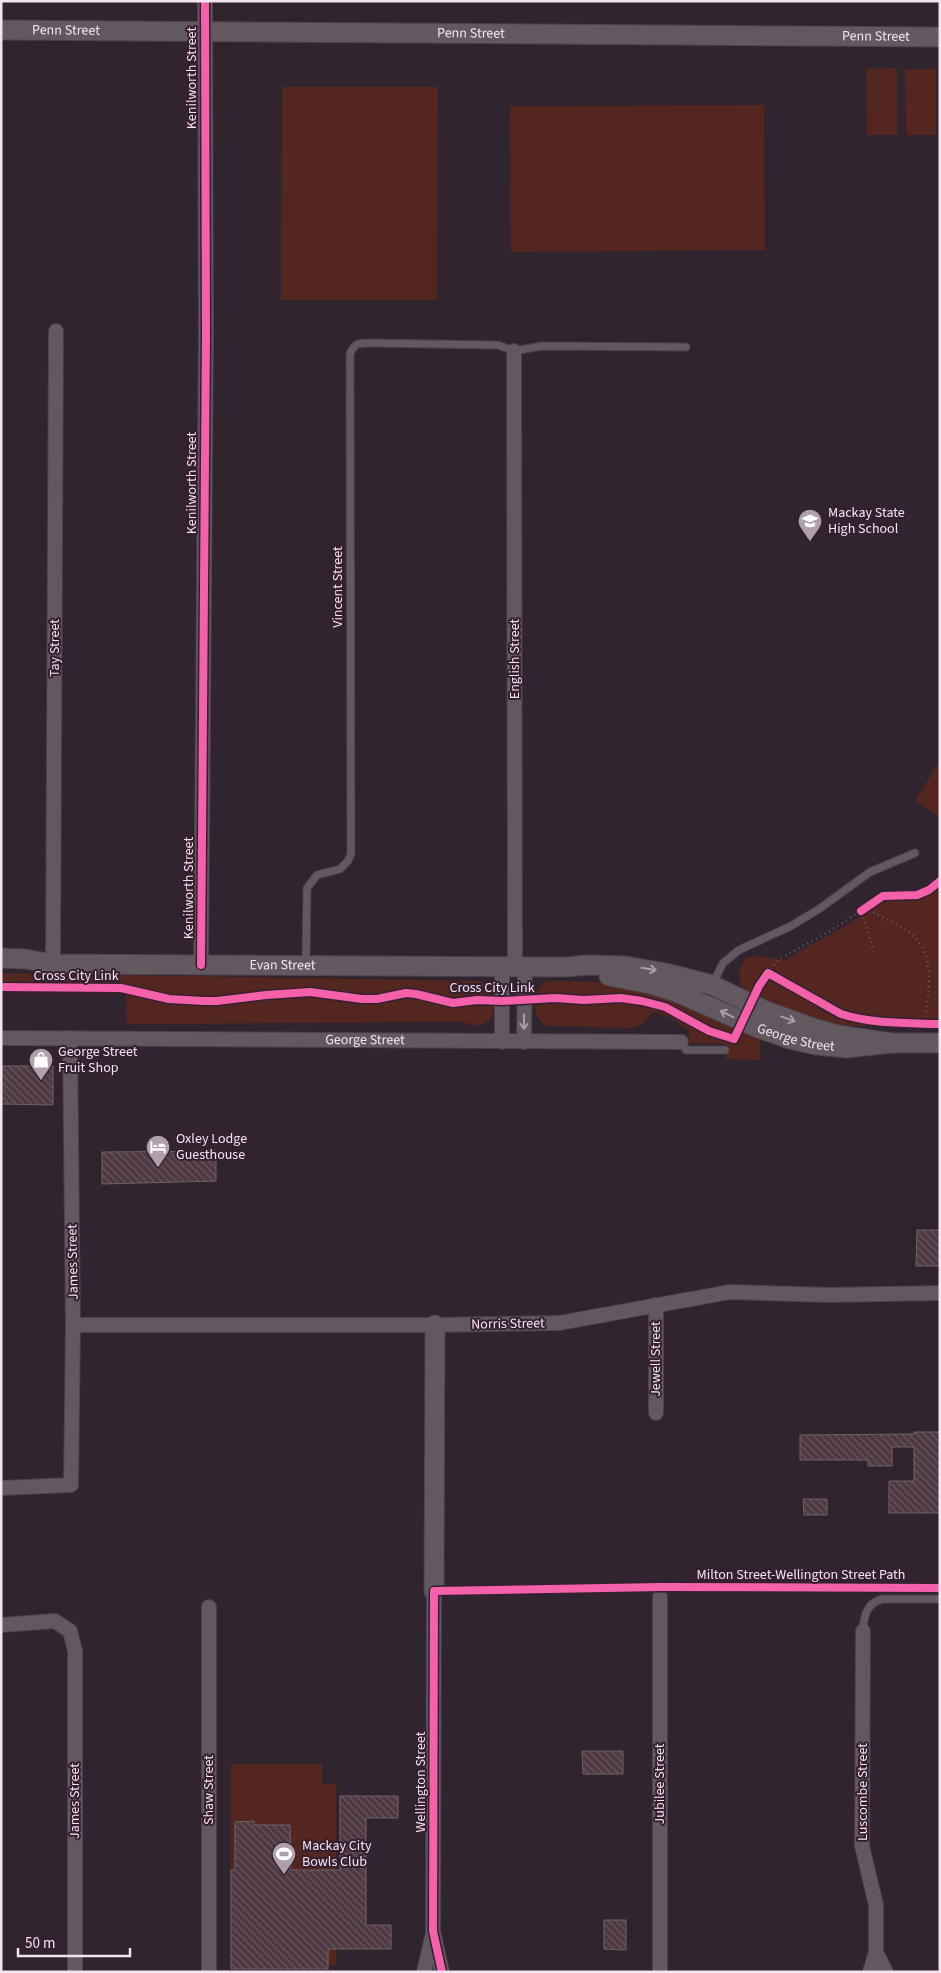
<svg xmlns="http://www.w3.org/2000/svg" width="941" height="1973" font-family="'Source Sans 3',sans-serif">
<defs>
<pattern id="building-back-hatch" width="6" height="6" patternUnits="userSpaceOnUse" patternTransform="scale(1.25)"><rect width="6" height="6" fill="#4e3842"/><path d="M-1 5l2 2M0 0l6 6M5-1l2 2" fill="none" stroke="#68555e"/></pattern>
</defs>
<rect width="100%" height="100%" fill="#30242e"/>
<path fill="#53271f" d="M897,68V135H867L866,69Z
M905,69H936V135H906Z
M282,87H438L437,300H281Z
M764,105L765,250L511,252L510,106Z
M940,761V818L915,800Z
M940,886V1020C911,1022 881,1027 852,1026C820,1026 766,1006 741,986L739,971L744,960L749,957L759,956L784,960L849,924L879,901L886,898L912,899L930,893Z
M1,973L482,981C492,989 499,1010 488,1021C485,1023 480,1025 477,1026L463,1022L127,1024L126,994L1,993Z
M564,981L598,982L673,999L736,1029L760,1038V1060L726,1059L725,1044L689,1043V1031L671,1018L653,1012L643,1023L633,1028L547,1026C532,1018 528,991 545,983C550,980 558,981 564,981Z
M231,1764H322V1784H336V1965L231,1966Z"/>
<path fill="url(#building-back-hatch)" stroke="#6e6268" d="M1,1066H53V1105L1,1104Z
M216,1151V1181L102,1184V1152Z
M917,1230H940V1266H916Z
M914,1432H940V1513H889V1481H914V1447H892V1466H868V1460H800V1435L914,1434Z
M803,1499H827V1515H804Z
M582,1751H623V1774H583Z
M340,1796H398V1818H366V1925H391V1949H328V1969H231V1870H235V1822L254,1821V1825H290L291,1870H340Z
M604,1920H626V1950L604,1949Z"/>
<g fill="none" stroke-linecap="round" stroke-linejoin="round">
<defs>
<path id="lane" d="M306,965L307,888L317,875L340,869L348,861L351,854L350,354C354,344 358,343 368,343L498,345L514,351L542,346L686,347
M712,985L723,963L739,950L791,926L819,909L870,872L915,853
M681,1042L686,1050H725
M863,1631C864,1616 866,1603 883,1599H940"/>
<g id="street">
<path d="M514,351L515,967"/>
<path d="M53,964L56,331"/>
<path d="M201,965L206,335L205,1"/>
<path id="s1" d="M1,1038L681,1042"/>
<path d="M502,1042V967"/>
<path d="M524,1042L525,967"/>
<path d="M656,1305V1413"/>
<path d="M73,1325H435L559,1323L730,1292L829,1295L940,1293"/>
<path d="M1,1488L71,1485L73,1325L70,1038"/>
<path d="M434,1591L433,1931L442,1972"/>
<path d="M209,1607V1972"/>
<path d="M1,1625L55,1621L70,1631L75,1651V1972"/>
<path d="M863,1631L862,1846L876,1905V1952L870,1972"/>
<path d="M876,1952L886,1972"/>
<path d="M424,1972L432,1937"/>
<path d="M660,1972V1597"/>
</g>
<g id="secondary">
<path id="s2" d="M1,30L940,37"/>
<path id="s3" d="M1,958L25,959L53,964L566,967L588,965L626,966L666,973L712,985L766,1011L816,1029L838,1035L892,1043"/>
<path id="s4" d="M609,976L650,984L676,992L758,1028L790,1039L816,1045L847,1048L892,1043H940"/>
<path d="M434,1591L435,1325"/>
</g>
</defs>
<use href="#lane" stroke="#4b414a" stroke-width="9"/>
<use href="#street" stroke="#4b414a" stroke-width="16"/>
<use href="#secondary" stroke="#4b414a" stroke-width="21"/>
<path stroke="#655b63" stroke-width="2.5" stroke-dasharray="1 4" stroke-linecap="butt" d="M865,908C878,915 893,922 906,930C938,952 929,991 924,1023
M768,973L779,959L825,934L861,911L873,949"/>
<use href="#lane" stroke="#625860" stroke-width="7"/>
<use href="#street" stroke="#625860" stroke-width="14"/>
<use href="#secondary" stroke="#625860" stroke-width="19"/>
<defs>
<path id="cycleway" d="M861,911L883,896L917,895L929,890L940,881
M201,965L206,335L205,1
M1,987L121,988L169,999L204,1001H217L266,995L310,992L362,999H377L406,993L416,994L453,1003L477,1000L502,1001L555,998L584,1000L621,998L642,1001L665,1007L709,1031L734,1039L759,986L768,973L841,1014C873,1024 906,1023 940,1024
M442,1972L433,1931L434,1591L661,1587L940,1588"/>
</defs>
<use href="#cycleway" stroke="#351f31" stroke-width="11"/>
<use href="#cycleway" stroke="#f560ab" stroke-width="8"/>
</g>
<defs><path id="oneway-shaft" d="M-6 0H5M1.5-3L5.5 0L1.5 3" fill="none" stroke-width="1.6" stroke-linecap="round" stroke-linejoin="round" transform="scale(1.25)"/></defs>
<g stroke="#ab9ea8">
<use href="#oneway-shaft" transform="translate(649 969) rotate(9)"/>
<use href="#oneway-shaft" transform="translate(727 1014) rotate(-154)"/>
<use href="#oneway-shaft" transform="translate(788 1019) rotate(20)"/>
<use href="#oneway-shaft" transform="translate(524 1022) rotate(91)"/>
</g>
<defs>
<symbol id="school-pin" viewBox="-11 -11 22 30"><path d="M0 17L-7.5 6A9.5 9.5 0 1 1 7.5 6Z" fill="#afa1ac" stroke="#351f31"/><path d="M0-5L7-2L0 1L-7-2ZM-4 1L0 2.5L4 1V4Q0 6-4 4Z" fill="#fff"/></symbol>
<symbol id="shop-pin" viewBox="-11 -11 22 30"><path d="M0 17L-7.5 6A9.5 9.5 0 1 1 7.5 6Z" fill="#afa1ac" stroke="#351f31"/><path d="M-5-2.5h2.3a2.7 3.5 0 0 1 5.4 0H5L5.5 6h-11ZM-1.5-2.5h3a1.5 2.3 0 0 0-3 0Z" fill="#fff"/></symbol>
<symbol id="hotel-pin" viewBox="-11 -11 22 30"><path d="M0 17L-7.5 6A9.5 9.5 0 1 1 7.5 6Z" fill="#afa1ac" stroke="#351f31"/><path d="M-6-4.5h1.5V1H6V5H4.5V3h-9V5H-6ZM-4 0a1.8 1.8 0 1 1 3.6 0ZM.5 0V-2.5h3Q6-2.5 6 0Z" fill="#fff"/></symbol>
<symbol id="stadium-pin" viewBox="-11 -11 22 30"><path d="M0 17L-7.5 6A9.5 9.5 0 1 1 7.5 6Z" fill="#afa1ac" stroke="#351f31"/><path d="M0-5a6.5 5 0 1 0 0 10a6.5 5 0 1 0 0-10ZM-3.5-1.8h7v3.6h-7Z" fill="#fff"/></symbol>
</defs>
<g fill-rule="evenodd">
<use href="#school-pin" x="796" y="507" width="28" height="38"/>
<use href="#shop-pin" x="27" y="1046" width="28" height="38"/>
<use href="#hotel-pin" x="144" y="1133" width="28" height="38"/>
<use href="#stadium-pin" x="270" y="1840" width="28" height="38"/>
</g>
<g text-anchor="middle" dominant-baseline="central" stroke-width="4" stroke-linejoin="round" paint-order="stroke">
<g font-size="14" fill="#f4e4f0" stroke="#351f31">
<text stroke="none"><textPath href="#s2" startOffset="65">Penn Street</textPath></text>
<text stroke="none"><textPath href="#s2" startOffset="470">Penn Street</textPath></text>
<text stroke="none"><textPath href="#s2" startOffset="875">Penn Street</textPath></text>
<text transform="translate(192 78) rotate(-90)">Kenilworth Street</text>
<text transform="translate(192 483) rotate(-90)">Kenilworth Street</text>
<text transform="translate(338 587) rotate(-90)">Vincent Street</text>
<text transform="translate(55 648) rotate(-90)">Tay Street</text>
<text transform="translate(515 659) rotate(-90)">English Street</text>
<text transform="translate(189 888) rotate(-90)">Kenilworth Street</text>
<text stroke="none"><textPath href="#s3" startOffset="282">Evan Street</textPath></text>
<text x="76" y="976">Cross City Link</text>
<text x="492" y="988">Cross City Link</text>
<text stroke="none"><textPath href="#s4" startOffset="198">George Street</textPath></text>
<text stroke="none"><textPath href="#s1" startOffset="364">George Street</textPath></text>
<text transform="translate(73 1262) rotate(-91)">James Street</text>
<text transform="translate(508 1324) rotate(-1)">Norris Street</text>
<text transform="translate(656 1359) rotate(-90)">Jewell Street</text>
<text x="801" y="1575">Milton Street-Wellington Street Path</text>
<text transform="translate(421 1782) rotate(-90)">Wellington Street</text>
<text transform="translate(660 1784) rotate(-90)">Jubilee Street</text>
<text transform="translate(209 1790) rotate(-90)">Shaw Street</text>
<text transform="translate(863 1792) rotate(-90)">Luscombe Street</text>
<text transform="translate(75 1801) rotate(-90)">James Street</text>
</g>
<g font-size="14" fill="#f4e4f0" stroke="#351f31" text-anchor="start">
<text x="828" y="513">Mackay State<tspan x="828" dy="16">High School</tspan></text>
<text x="58" y="1052">George Street<tspan x="58" dy="16">Fruit Shop</tspan></text>
<text x="176" y="1139">Oxley Lodge<tspan x="176" dy="16">Guesthouse</tspan></text>
<text x="302" y="1846">Mackay City<tspan x="302" dy="16">Bowls Club</tspan></text>
</g>
</g>
<rect width="941" height="1973" fill="none" stroke="#f4e4f0" stroke-width="5"/>
<path d="M18 1948v8h112v-8" fill="none" stroke="#f4e4f0" stroke-width="2.5"/>
<text x="25" y="1948" font-size="15" fill="#f4e4f0" stroke="#351f31" stroke-width="4" paint-order="stroke">50 m</text>
</svg>
